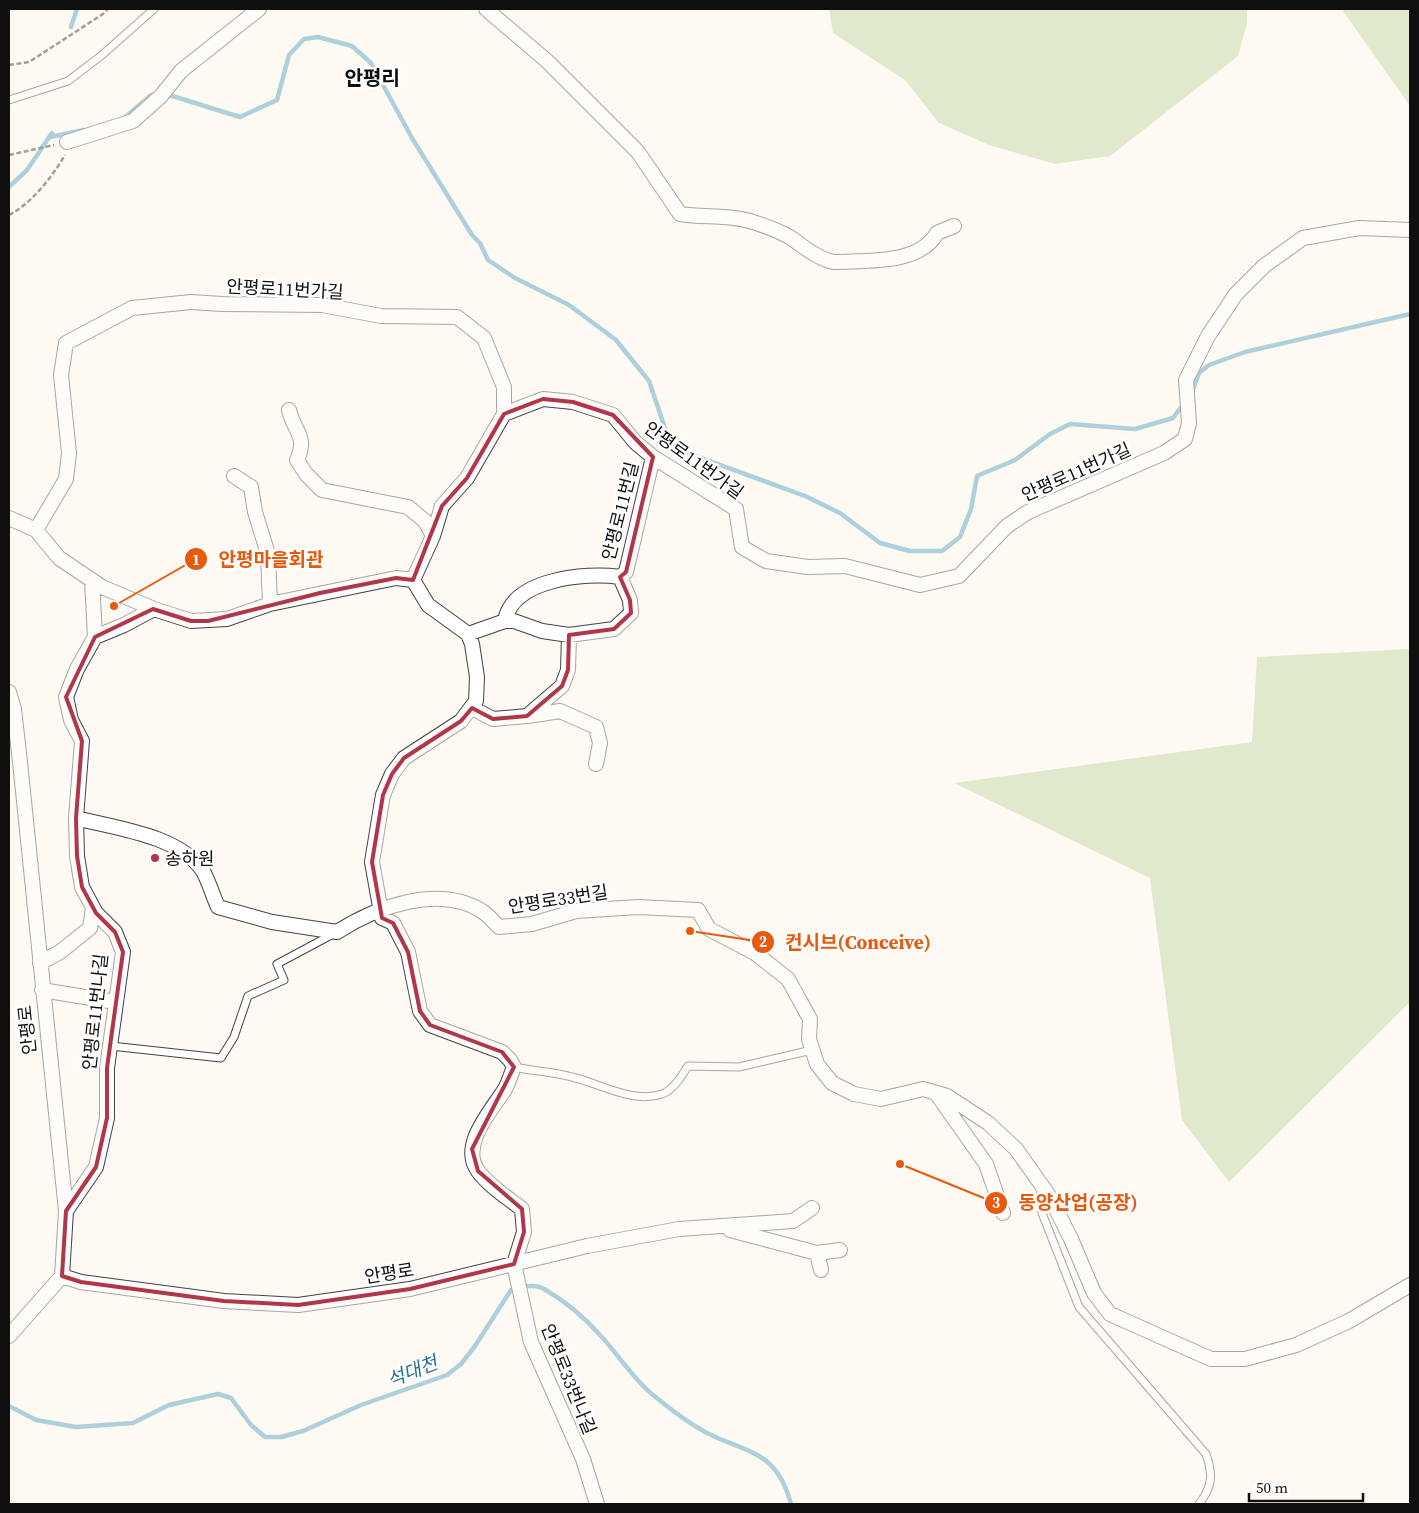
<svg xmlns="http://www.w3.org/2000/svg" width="1419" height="1513" font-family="'Source Serif 4','Noto Sans KR',serif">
<rect width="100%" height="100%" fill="#fefaf3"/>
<path fill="#bed4a1" d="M829,9H1247V23L1238,56L1110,156L1055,164L989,145L939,123L905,80L833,33Z
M1343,9H1410V106L1343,11Z
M1410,649V1002L1229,1182L1182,1120L1150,878L954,783L1252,742L1257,657Z"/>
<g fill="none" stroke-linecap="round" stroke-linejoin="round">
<path stroke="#4c9ebf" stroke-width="4.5" d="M71,27L77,9
M166,94L240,117L277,100L289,55L304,39L318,37L352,46L371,63L412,138L472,235L480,243L488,260L515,278L569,305L616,340L649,381L669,440L682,451L805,496L840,513L880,543L910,551H942L960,537L971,509L977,476L1015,460L1050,434L1070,424L1135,429L1173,418L1185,402
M123,119L151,95L156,94
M50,137L84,130
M9,187L27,170L52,133
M1192,392L1199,373L1209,365L1245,352L1410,314
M9,1406L36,1420L76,1427L133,1423L169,1405L218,1394L231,1398L251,1425L265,1437H281L303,1431L361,1405L447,1375L461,1364L475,1346L511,1290C521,1287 535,1283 544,1289C565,1301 584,1317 600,1335C618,1354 632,1378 653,1395C670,1409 689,1424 709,1434C751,1454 777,1452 791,1504"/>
<defs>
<path id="lane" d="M9,100L68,81L102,55L154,9
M111,1046L221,1058L234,1037L248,996L284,980L277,964L335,933
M514,1067C533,1071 553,1072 572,1077C599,1083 633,1104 662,1094C674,1090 682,1075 688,1066L739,1067L812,1050
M1040,1188L1042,1213L1079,1307L1206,1454C1213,1474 1213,1486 1199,1504"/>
<path id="street" d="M486,9L547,61L638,152L680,214C705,218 731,214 756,223C766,226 778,231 788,236C802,245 817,259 834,262C867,260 919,265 937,233L954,226
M67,142L133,121L161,96L181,71L259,9
M289,410C294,432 308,436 297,460L306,474L322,490L408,507L425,521L433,536
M504,414L543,399L573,402L613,415L635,442L653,457L736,509L742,547L766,561L808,567L845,566L920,585L959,576L1007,526L1028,512L1164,453L1185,439L1189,423L1186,380L1208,336L1236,294L1264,266L1303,238L1359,228L1410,230
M234,476L251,487L255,512L268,554L270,604
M9,518L36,530L59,558L102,587L154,609L191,621L227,619L270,604L396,578L413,580L428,605L468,634L472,644L477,677L476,701L461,721L404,758L392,774L383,795L372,862L382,918L393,923L408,952L420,1011L430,1025L502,1052L510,1060L514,1067C511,1074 509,1082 505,1089C492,1110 459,1145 478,1171C489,1186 508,1198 522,1209L524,1232L514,1264L531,1342L583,1459L597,1504
M36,530L66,479L69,453L61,375L66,343L132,308L191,302L222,304L322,305L381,316L457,317L484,338L504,387V414L467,478L442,506L433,536L413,580
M505,621H514L542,631L569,635L614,629L631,613L630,600L620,577
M468,634L505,621C512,579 585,572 620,577L626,572L653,457
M95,637L124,625L154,609
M9,692L14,709L20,762L66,1211L62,1276L9,1336
M472,708L493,719L527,716L562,686L568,670L569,635
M528,716L560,711L596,727L600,743L596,764
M76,818C114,828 179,835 203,871C209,882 213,896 218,907L272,922L337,932C376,907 438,884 482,911C488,915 494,922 499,927L532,924L576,911L638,907L698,910L709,929L755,953L788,979L810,1019L809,1039L817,1064L832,1083L854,1094L881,1099L923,1089L947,1096L988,1123L1016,1149L1050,1197L1071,1239L1094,1293L1110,1314L1211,1359H1245L1296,1345L1349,1321L1410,1285
M40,963L60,952L90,928L93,908
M42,990L115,1002
M936,1093L986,1164L1003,1213
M66,1211L96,1167L107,1118V1068L123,952L115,932L96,913L82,887L77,856L76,818L82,741L71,720L66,697L77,669L95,637L92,580
M730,1230L817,1253L821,1270
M817,1253L840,1250
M62,1276L81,1282L224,1301L298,1305L410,1289L587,1246L679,1229L793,1221L812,1208"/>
</defs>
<use href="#lane" stroke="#424242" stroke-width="9"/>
<use href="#street" stroke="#424242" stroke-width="16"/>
<path stroke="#313131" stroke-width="2.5" stroke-dasharray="5 2.5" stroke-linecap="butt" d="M9,65L29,62L103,14L108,9
M9,155L54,145
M9,215C32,203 52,177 65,155"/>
<use href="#lane" stroke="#fff" stroke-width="7"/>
<use href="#street" stroke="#fff" stroke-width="14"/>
</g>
<path d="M0 0H1419V1513H0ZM543,399L573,402L613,415L653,457L626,572L620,577L630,600L631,613L614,629L569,635L568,670L562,686L527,716L493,719L472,708L461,721L404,758L392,774L383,795L372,862L382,918L393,923L408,952L420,1011L430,1025L502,1052L514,1067L472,1149L478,1171L522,1209L524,1232L514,1264L410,1289L298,1305L224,1301L81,1282L62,1276L66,1211L96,1167L107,1118V1068L123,952L115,932L96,913L82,887L77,856L76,818L82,741L66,697L95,637L153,609L191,621H208L320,593L396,578L413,580L442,506L467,478L504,414Z" fill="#fefaf3" fill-opacity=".55" fill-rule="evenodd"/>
<path fill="none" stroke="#b13649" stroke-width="4" stroke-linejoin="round" d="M543,399L573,402L613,415L653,457L626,572L620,577L630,600L631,613L614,629L569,635L568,670L562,686L527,716L493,719L472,708L461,721L404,758L392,774L383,795L372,862L382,918L393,923L408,952L420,1011L430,1025L502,1052L514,1067L472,1149L478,1171L522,1209L524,1232L514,1264L410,1289L298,1305L224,1301L81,1282L62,1276L66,1211L96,1167L107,1118V1068L123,952L115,932L96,913L82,887L77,856L76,818L82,741L66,697L95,637L153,609L191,621H208L320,593L396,578L413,580L442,506L467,478L504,414Z"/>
<circle fill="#b13649" stroke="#fff" stroke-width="2" cx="155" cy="858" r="5"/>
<g text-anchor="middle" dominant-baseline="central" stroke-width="5" stroke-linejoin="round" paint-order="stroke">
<g font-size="18" fill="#0f0f0f" stroke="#fff">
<text transform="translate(285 289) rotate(3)">안평로11번가길</text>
<text transform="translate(694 460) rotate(36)">안평로11번가길</text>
<text transform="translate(1076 472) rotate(-24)">안평로11번가길</text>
<text transform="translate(620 511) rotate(-76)">안평로11번길</text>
<text transform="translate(558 899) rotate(-9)">안평로33번길</text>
<text transform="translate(95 1012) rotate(-84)">안평로11번나길</text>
<text transform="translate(27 1030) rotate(-96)">안평로</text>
<text transform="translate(389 1273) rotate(-9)">안평로</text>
<text transform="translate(569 1379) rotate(68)">안평로33번나길</text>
</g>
<g font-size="18" fill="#0f0f0f" stroke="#fff" text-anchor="start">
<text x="165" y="858">송하원</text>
</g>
<g font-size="19" font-style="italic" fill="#257195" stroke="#fff">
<text transform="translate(412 1371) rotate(-22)">석대천</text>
</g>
<g font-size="20" font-weight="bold" fill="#0f0f0f" stroke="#fff">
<text x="372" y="78">안평리</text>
</g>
</g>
<path fill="none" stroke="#e8590c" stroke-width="2" d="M114 606L196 559M690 931L763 942M900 1164L996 1203"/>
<g fill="#e8590c" stroke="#fff" stroke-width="2">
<circle cx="114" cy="606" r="5"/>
<circle cx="690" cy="931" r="5"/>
<circle cx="900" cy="1164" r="5"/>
<circle cx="196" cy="559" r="12"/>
<circle cx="763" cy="942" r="12"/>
<circle cx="996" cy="1203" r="12"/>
</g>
<g font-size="15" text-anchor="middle" font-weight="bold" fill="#fff">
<text x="196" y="565">1</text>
<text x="763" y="947">2</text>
<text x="996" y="1208">3</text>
</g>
<g font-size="19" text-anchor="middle" font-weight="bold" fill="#e8590c" stroke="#fff" stroke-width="5" stroke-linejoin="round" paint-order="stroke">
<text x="271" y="566">안평마을회관</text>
<text x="858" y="949">컨시브(Conceive)</text>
<text x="1078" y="1209">동양산업(공장)</text>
</g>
<rect width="1419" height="1513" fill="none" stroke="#0f0f0f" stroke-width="20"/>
<path d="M1249 1493v8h114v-8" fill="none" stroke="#0f0f0f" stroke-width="2.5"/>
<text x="1256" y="1493" font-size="15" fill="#0f0f0f" stroke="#ffffff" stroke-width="4" paint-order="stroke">50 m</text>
</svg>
